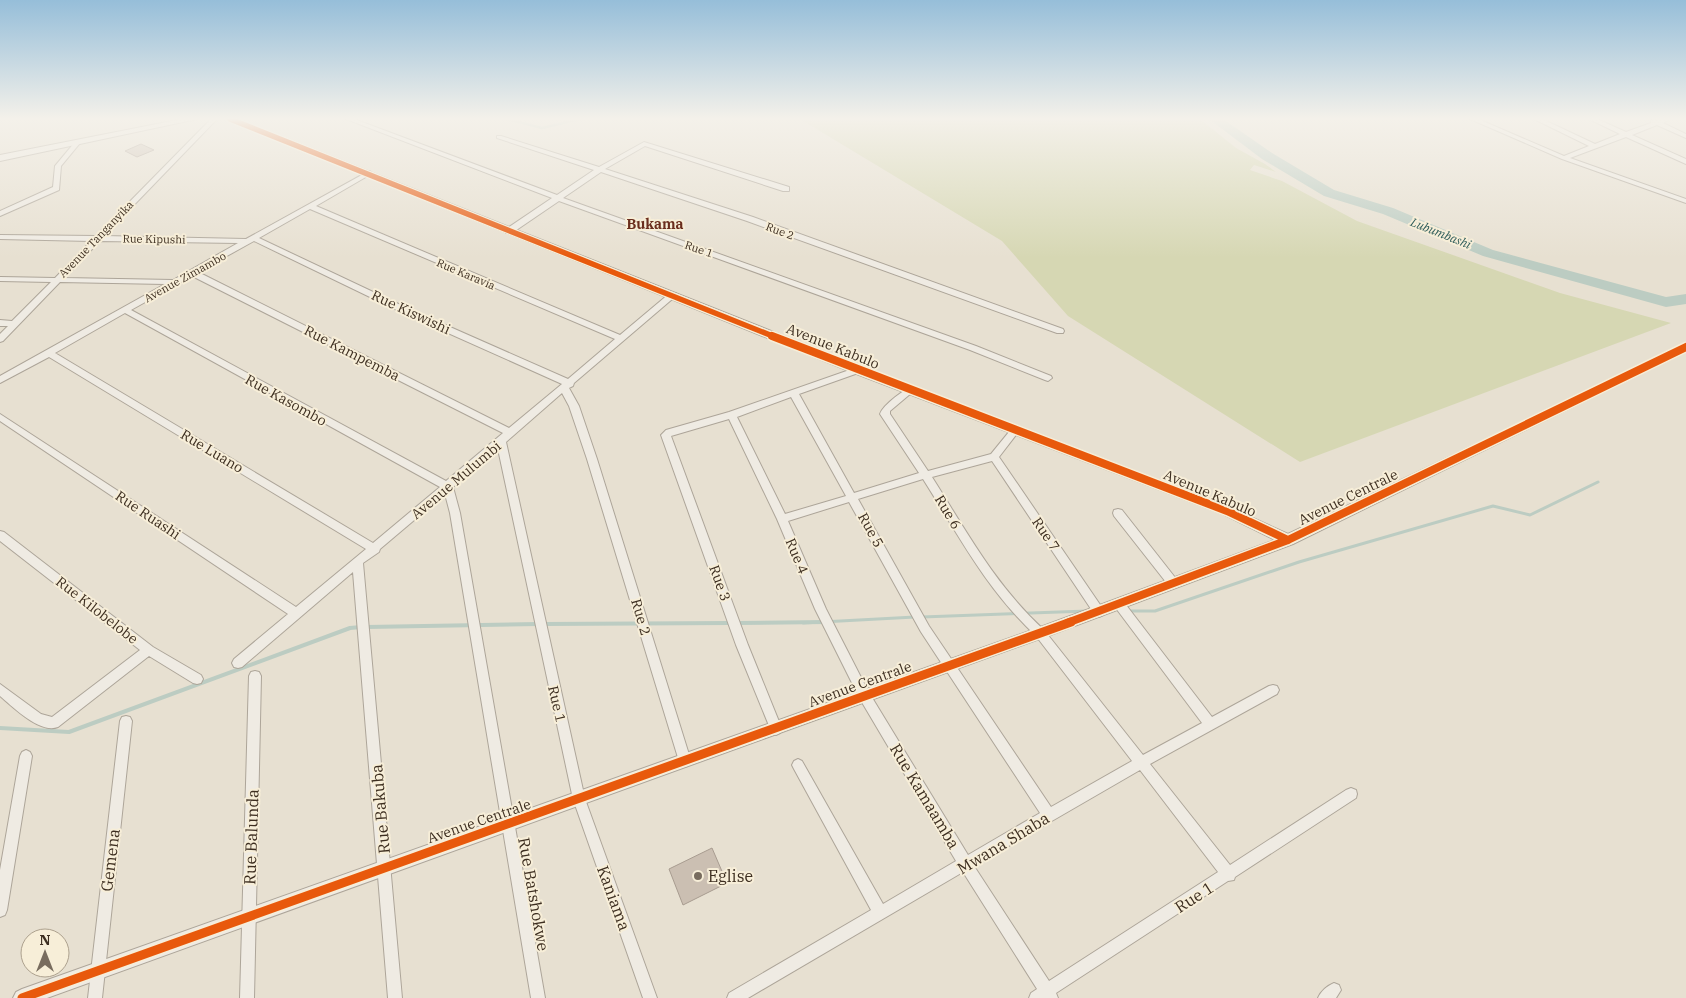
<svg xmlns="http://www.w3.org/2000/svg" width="1686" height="998" font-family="'IBM Plex Serif',serif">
<rect width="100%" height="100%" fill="#e7e0d1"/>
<path fill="#d6d7b3" d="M800,119H1200L1236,148L1265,164L1276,172L1254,165L1250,170L1282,181L1357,221L1560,293L1671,323L1300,462L1068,316L1002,241Z"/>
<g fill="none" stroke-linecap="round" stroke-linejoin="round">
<path stroke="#bcccc2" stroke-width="2.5" d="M507,119L542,128L580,119"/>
<path stroke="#bcccc2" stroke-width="3" d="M1126,611H1155L1299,562L1493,506L1530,515L1598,482
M922,617L1088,611
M803,623L915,617"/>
<path stroke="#bcccc2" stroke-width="4" d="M737,623L827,622
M544,624L730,623
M367,627L538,624
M0,728L69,732L350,628L361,627"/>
<path fill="#bcccc2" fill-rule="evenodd" d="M1209,119H1223L1272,153L1334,190L1393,208L1493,250L1666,297L1686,294V304L1666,307L1483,256L1383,214L1324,196L1262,159Z"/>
</g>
<path fill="#cbbfb2" stroke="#a89c90" d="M141,144L154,150L137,157L125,151Z
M712,848L727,883L683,905L669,869Z"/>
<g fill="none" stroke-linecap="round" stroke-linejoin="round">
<defs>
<path id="minor" d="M211,119H217L104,236L246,239L369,171L371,172V174L316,206L620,335L670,293H676L677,295L574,383L573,386L569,388L579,406L597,459L691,761L689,765L685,767L681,765L679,761L587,459L569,406L562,393L506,442L585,799L657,998H643L573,799L498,449L453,487L460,513L545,998H531L450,513L445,494L380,549L379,552L363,563L402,998H388L353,572L242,667L238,668L234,667L232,663L234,659L288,614L0,421V414L296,607L366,549L49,357L0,383V376L165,284L60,282L3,341L0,342V334L8,326H0V320L12,321L51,282L0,281V277L55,278L91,241L0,239V235L96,236ZM310,209L615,339L568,379L407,308L259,238ZM100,241L238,243L173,280L64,278ZM254,241L401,312L562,384L509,428L198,272ZM192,276L503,433L446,481L131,310ZM125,313L440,487L373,543L55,353Z
M346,119H354L557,195L594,170L497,138V136H501L599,167L644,142L789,187V191H783L645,146L605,169L753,217L1063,329L1064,331L1063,333H1057L747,221L601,172L563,198L976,346L1051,376L1052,378L1048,381L1045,380L970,350L559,201L512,233H506V229L552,198Z
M1470,119H1478L1564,156L1589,146L1534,119H1542L1595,144L1620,134L1589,119H1597L1626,132L1651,123V120L1670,119L1663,123L1686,134V138L1657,125L1632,135L1686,159V164L1626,137L1570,158L1686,199V203L1562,159Z
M75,142L80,143L61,166L59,190L0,216V211L53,187L55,166Z
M858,367L861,368L862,370L861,372L799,394L854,493L919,473L880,414C883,405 907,386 915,387L916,389L890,411V414L928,471L991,454L1013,427H1019L1021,429L1019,431L999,457L1103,609L1105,612L1103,615L1099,617L1095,615L992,461L932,477C967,532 995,585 1044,630L1143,755L1202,723L1115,607L1114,604L1115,601L1119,599L1123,601L1212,717L1269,686L1273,685L1277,686L1279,690L1277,694L1150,764L1230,865L1346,790L1351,788L1356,790L1357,794L1356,798L1235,877L1234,880L1228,881L1056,993L1058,998H1029L1031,993L1037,989L963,872L748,998H727L729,993L871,910L794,769L792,765L794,761L798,759L802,761L883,904L956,861L860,699L815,609L777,519L729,419L671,436L748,645L782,729L780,733L776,735L772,733L736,645L661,435L666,430L729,412ZM791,397L846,496L785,514L737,417ZM923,479C959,536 986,589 1036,636L1132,761L1051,807L929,626L858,499ZM849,502L921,632L1040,813L968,855L868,691L826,609L788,521ZM1140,770L1218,872L1049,981L974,866Z
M1118,509L1122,510L1177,580L1178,583L1177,586L1173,587L1169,586L1114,516L1113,513L1114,510Z
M0,531L4,532L153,647L201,675L203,679L201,683L197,684L193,683L149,656L58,727C40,734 13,707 0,696V684L41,714L52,717L140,650L0,541Z
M255,671L259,672L261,676L254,998H240L249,676L251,672Z
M126,716L130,717L132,721L102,998H88L120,721L122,717Z
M26,750L30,752L32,756L7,910L5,915L0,917V870L20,756L22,752Z
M1334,983L1339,985L1341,990L1336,998H1318C1321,991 1327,986 1334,983Z"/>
<path id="tertiary" d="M182,119H197L0,161V155Z
M226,119H237L862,367L1231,508L1288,534L1686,344V351L1293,544L1045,637L47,998H13L16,992L22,989L1035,629L1275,540L1223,514L854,373Z"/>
</defs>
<use href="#minor" stroke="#ada599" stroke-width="2"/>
<use href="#tertiary" stroke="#ada599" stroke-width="2"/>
<use href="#minor" fill="#efebe3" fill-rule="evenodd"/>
<use href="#tertiary" fill="#efebe3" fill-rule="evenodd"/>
<defs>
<path id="cycleway-far2" d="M230,119L775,337"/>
<path id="cycleway-far1" d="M772,336L1227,511L1288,540
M1067,623L1288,540L1686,347"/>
<path id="cycleway" d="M22,998L1071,622"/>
</defs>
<use href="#cycleway-far2" stroke="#f7eed8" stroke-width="8"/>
<use href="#cycleway-far1" stroke="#f7eed8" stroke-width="11"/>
<use href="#cycleway" stroke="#f7eed8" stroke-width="12"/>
<use href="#cycleway-far2" stroke="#e8590c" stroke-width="5.5"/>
<use href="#cycleway-far1" stroke="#e8590c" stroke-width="8"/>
<use href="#cycleway" stroke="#e8590c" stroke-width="9"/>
</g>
<linearGradient id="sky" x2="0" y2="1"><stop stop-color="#96bed9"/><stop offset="0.46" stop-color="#f4f1ea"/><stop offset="1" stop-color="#f4f1ea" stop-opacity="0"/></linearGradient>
<rect width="1686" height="258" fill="url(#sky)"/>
<circle fill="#786c5e" stroke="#f7eed8" stroke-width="2" cx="698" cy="876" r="5"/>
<g text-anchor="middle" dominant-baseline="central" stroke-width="4" stroke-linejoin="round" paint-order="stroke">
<g font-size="11" fill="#3d2e20" stroke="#f7eed8">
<text transform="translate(780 231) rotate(21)">Rue 2</text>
<text transform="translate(96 239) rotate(-46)">Avenue Tanganyika</text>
<text transform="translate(154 239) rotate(1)">Rue Kipushi</text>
<text transform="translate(699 249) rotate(19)">Rue 1</text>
<text transform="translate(466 274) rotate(23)">Rue Karavia</text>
<text transform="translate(185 277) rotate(-29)">Avenue Zimambo</text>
</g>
<g font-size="12" font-style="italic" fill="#2f5d5a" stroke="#f7eed8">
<text transform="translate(1441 233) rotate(22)">Lubumbashi</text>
</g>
<g font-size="14" font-weight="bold" fill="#6b2e1e" stroke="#f7eed8">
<text x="655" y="224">Bukama</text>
</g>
<g font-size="14" fill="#3d2e20" stroke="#f7eed8">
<text transform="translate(411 312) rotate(25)">Rue Kiswishi</text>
<text transform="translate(833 346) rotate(22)">Avenue Kabulo</text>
<text transform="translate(352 353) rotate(27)">Rue Kampemba</text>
<text transform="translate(286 400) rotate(29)">Rue Kasombo</text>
<text transform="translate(212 451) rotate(31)">Rue Luano</text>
<text transform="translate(456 480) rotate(-40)">Avenue Mulumbi</text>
<text transform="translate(1210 493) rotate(23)">Avenue Kabulo</text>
<text transform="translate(1348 497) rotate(-26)">Avenue Centrale</text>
<text transform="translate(948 512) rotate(59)">Rue 6</text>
<text transform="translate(148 515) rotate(34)">Rue Ruashi</text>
<text transform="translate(871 530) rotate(61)">Rue 5</text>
<text transform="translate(1046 534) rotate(56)">Rue 7</text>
<text transform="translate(797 556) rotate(67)">Rue 4</text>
<text transform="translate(720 583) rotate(70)">Rue 3</text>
<text transform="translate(97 610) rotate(38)">Rue Kilobelobe</text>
<text transform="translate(641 617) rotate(74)">Rue 2</text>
<text transform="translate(860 684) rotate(-20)">Avenue Centrale</text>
<text transform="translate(557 704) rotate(77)">Rue 1</text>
<text transform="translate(479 821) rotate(-19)">Avenue Centrale</text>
</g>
<g font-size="16" fill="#3d2e20" stroke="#f7eed8">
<text transform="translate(925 796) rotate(59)">Rue Kamaamba</text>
<text transform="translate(380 809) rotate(-95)">Rue Bakuba</text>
<text transform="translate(251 837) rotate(-88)">Rue Balunda</text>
<text transform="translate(1003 843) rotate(-31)">Mwana Shaba</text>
<text transform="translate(110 860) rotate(-83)">Gemena</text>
<text transform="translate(534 894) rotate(80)">Rue Batshokwe</text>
<text transform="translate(1194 897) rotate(-33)">Rue 1</text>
<text transform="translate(614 898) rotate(70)">Kaniama</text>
</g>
<g font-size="16" fill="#3d2e20" stroke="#f7eed8" text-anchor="start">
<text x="708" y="876">Eglise</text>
</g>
</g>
<g transform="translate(45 953)"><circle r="24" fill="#f7eed8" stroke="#ada18e"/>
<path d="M0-4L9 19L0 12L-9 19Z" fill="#786c5e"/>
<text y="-8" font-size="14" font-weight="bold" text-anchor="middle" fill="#3d2e20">N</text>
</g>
</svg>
